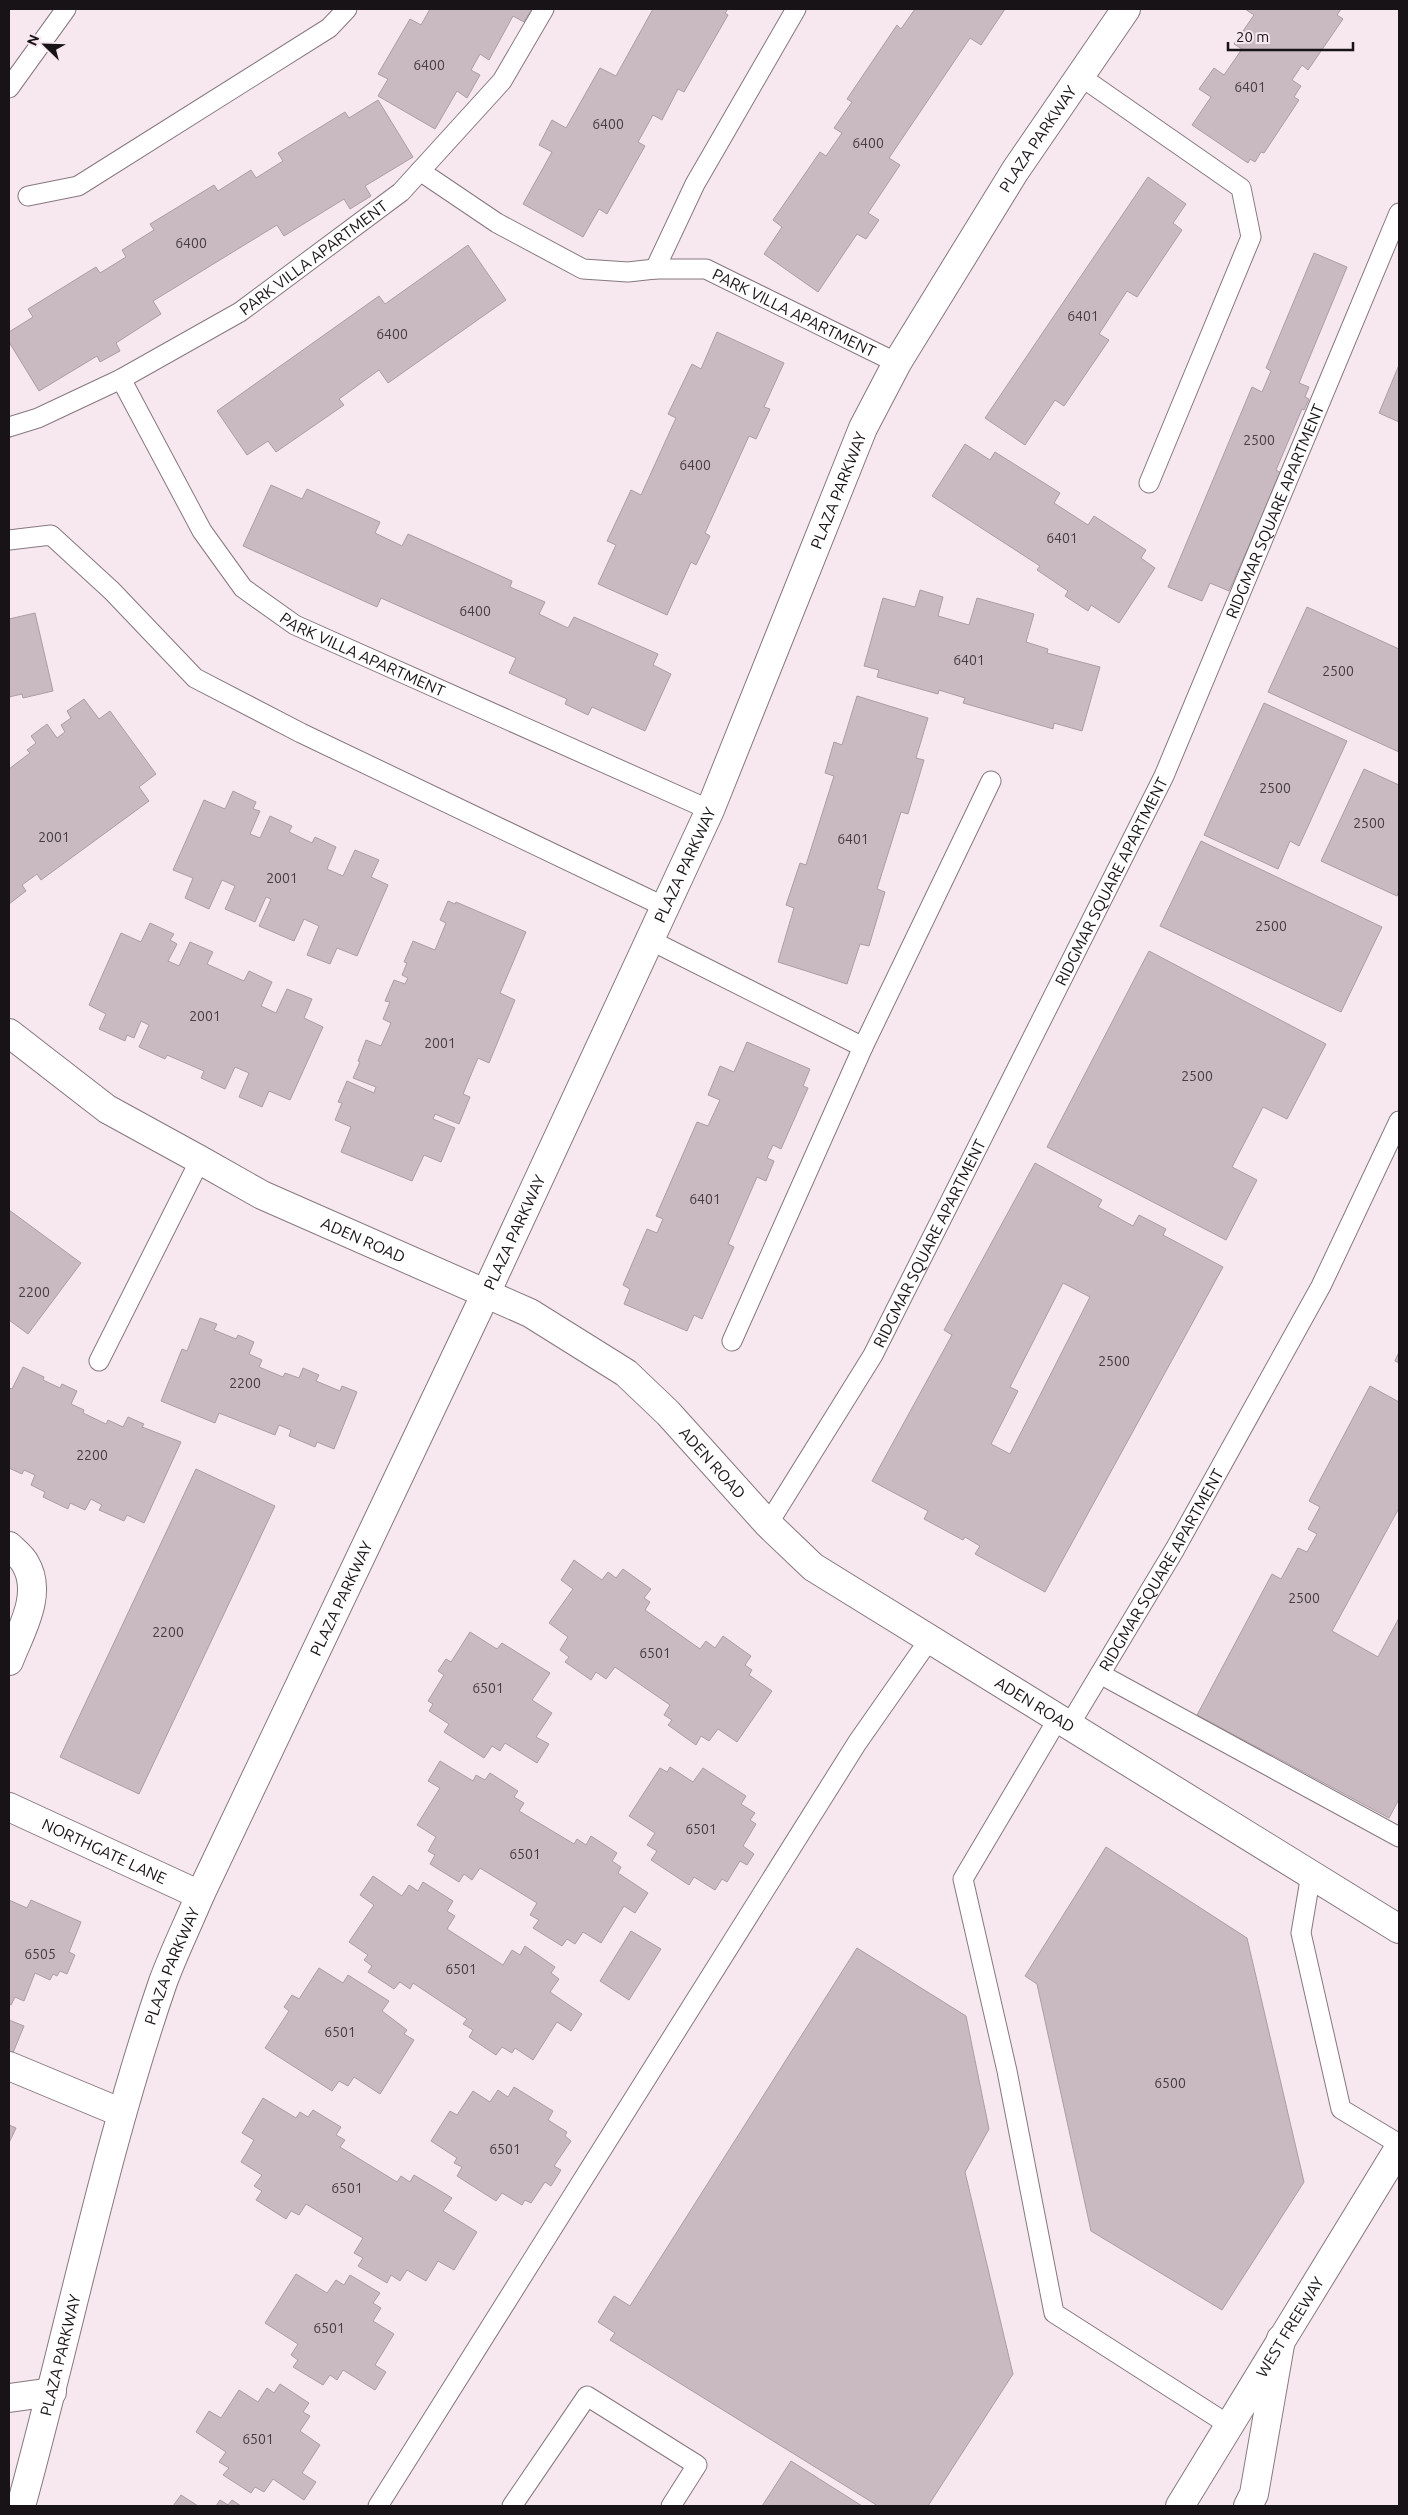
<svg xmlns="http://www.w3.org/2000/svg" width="1408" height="2515" font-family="Ubuntu,sans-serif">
<rect width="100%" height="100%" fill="#f7e7ef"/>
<path fill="#c9b9c1" stroke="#ac9da4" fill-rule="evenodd" d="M430,9H532L524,22L513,16L489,60L480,54L471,70L480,75L467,98L457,91L435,129L378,96L388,79L378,74L410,19L421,25Z
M653,9H728L725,13L728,15L684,92L678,89L662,120L653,115L638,142L645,146L607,214L599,209L583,237L523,204L552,152L539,145L552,120L566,128L600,68L616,76Z
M915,9H1005L981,45L970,38L889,158L900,165L868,213L879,220L866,239L857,234L818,292L764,254L782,227L773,220L820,152L826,156L842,133L834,128L852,102L847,99L897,25L901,29Z
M1245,9H1341L1337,15L1343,19L1308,70L1302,65L1292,80L1301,86L1294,97L1299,100L1264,153L1261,152L1255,162L1250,159L1248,163L1192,125L1211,97L1199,89L1214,68L1224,75L1242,49L1234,44L1254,15Z
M378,100L413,157L365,186L371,196L350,209L344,199L284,236L277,225L153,301L161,314L116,343L120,351L100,362L97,356L39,391L9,342V332L33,317L28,309L96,267L100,273L126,257L122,250L154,230L150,224L214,185L218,191L251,170L256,178L283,161L278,153L345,112L349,118Z
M1148,177L1186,204L1173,223L1182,230L1137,297L1127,291L1099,334L1109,340L1064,406L1055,400L1025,445L985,418Z
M468,245L506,300L388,383L379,370L339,399L344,405L276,452L268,441L247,455L217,411L379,296L385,304Z
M1314,253L1347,267L1299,383L1309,387L1305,397L1309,399L1304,410L1302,409L1276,470L1281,473L1229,591L1210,583L1202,601L1168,587L1252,387L1262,392L1271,371L1266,368Z
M717,332L784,363L764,407L770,409L756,439L749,436L705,533L710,536L696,565L691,562L667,615L598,584L616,545L607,541L631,490L641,495L676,418L668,414L692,364L701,369Z
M1399,365V422L1379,413Z
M965,444L990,460L995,452L1060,493L1054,503L1088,525L1094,516L1146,550L1141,558L1155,568L1119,623L1091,605L1088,611L1065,596L1068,591L1037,570L1040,566L932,496Z
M271,485L302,499L307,489L380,522L375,533L402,546L408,534L512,581L510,587L545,602L539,614L568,628L574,617L658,654L653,665L671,674L645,731L592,707L588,715L565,704L567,699L509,673L516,658L381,598L377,607L243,546Z
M920,590L943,597L938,616L969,625L977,598L1034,614L1026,642L1048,649L1047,653L1100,667L1082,731L1054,723L1053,729L1050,728L963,703L965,698L939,690L938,694L877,677L879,670L864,666L883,598L915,607Z
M1307,607L1399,649V752L1268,692Z
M35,613L53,691L23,698L22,694L9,697V619Z
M857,696L928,718L916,758L924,760L908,814L901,812L877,889L885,892L869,946L860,944L847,984L778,962L794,908L786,905L800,863L806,865L834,776L825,773L834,742L842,745Z
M84,699L99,719L110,711L156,774L139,787L149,801L41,880L37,874L22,885L26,891L9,904V769L30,753L27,750L36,743L31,736L47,724L57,738L65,732L61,725L71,718L67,711Z
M1264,703L1347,741L1299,846L1290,841L1278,869L1204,835Z
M1364,769L1399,785V890L1397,896L1321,861Z
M233,791L256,802L253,809L260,811L250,834L260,838L270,816L292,826L289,832L312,843L315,837L336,847L327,869L343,876L355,850L379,860L371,877L388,885L357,956L337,948L330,964L307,955L319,926L304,919L294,941L259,926L271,899L266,897L255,922L225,909L235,886L222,880L209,909L185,898L193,878L173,870L204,800L225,809Z
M1201,841L1382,927L1341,1012L1160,926Z
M448,901L455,904L456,902L526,932L500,993L515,1000L489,1063L478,1058L463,1094L470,1097L459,1124L435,1114L433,1119L455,1128L441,1162L424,1155L412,1181L341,1152L351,1127L335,1120L342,1103L338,1102L347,1081L374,1093L376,1087L353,1078L360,1062L358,1061L366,1040L381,1046L391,1023L383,1019L390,1002L385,1001L394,980L405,984L408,978L402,975L407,963L404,962L413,941L435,950L446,923L440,920Z
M150,923L174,934L170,940L177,944L168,961L179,966L190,942L213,952L207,964L244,981L249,971L272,982L261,1006L276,1013L287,989L312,999L304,1018L323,1027L290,1100L269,1091L262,1107L239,1097L249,1073L235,1067L225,1089L201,1078L204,1071L167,1055L165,1059L139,1047L149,1025L141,1021L134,1038L127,1035L125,1041L99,1029L106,1014L89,1005L121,933L141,942Z
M1149,951L1326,1044L1287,1119L1263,1107L1232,1167L1257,1180L1226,1240L1047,1147Z
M747,1042L810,1069L803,1086L808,1088L781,1149L773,1145L767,1158L774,1161L766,1181L757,1177L728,1244L734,1247L702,1319L694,1315L687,1331L624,1304L630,1289L623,1285L647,1229L657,1233L663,1219L656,1216L697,1122L708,1126L720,1100L708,1095L720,1066L734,1072Z
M1035,1163L1102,1200L1098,1207L1133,1226L1139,1215L1166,1229L1163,1235L1223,1267L1045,1592L975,1554L980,1546L965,1537L963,1540L924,1519L928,1511L872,1481L952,1335L944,1330ZM1063,1283L1090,1297L1010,1454L991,1444L1018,1391L1010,1387Z
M9,1210L81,1263L28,1334L9,1320Z
M200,1318L217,1324L214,1330L236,1339L238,1335L254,1342L249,1354L262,1360L259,1367L283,1377L285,1373L299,1378L303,1368L319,1375L316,1381L340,1391L342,1386L357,1392L334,1449L317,1442L315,1447L289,1436L291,1430L279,1425L275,1435L219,1413L215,1423L161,1401L182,1349L187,1351Z
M1399,1352V1363L1395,1361Z
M23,1367L44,1377L43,1380L60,1388L62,1384L77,1391L71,1404L84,1410L83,1413L106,1424L108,1420L123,1427L128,1417L144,1424L142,1427L181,1442L144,1523L127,1515L124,1521L99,1510L102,1505L91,1499L85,1510L70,1503L68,1509L43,1497L45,1492L31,1485L35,1475L24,1470L22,1474L9,1468V1388L12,1389Z
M1370,1386L1399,1402V1508L1332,1631L1378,1657L1399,1618V1799L1389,1818L1197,1715L1272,1574L1281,1579L1298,1548L1307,1552L1317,1534L1308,1529L1320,1507L1309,1501Z
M196,1469L275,1506L139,1794L60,1757Z
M574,1560L602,1580L608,1572L616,1578L623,1569L651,1589L644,1598L650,1602L645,1610L700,1649L706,1641L715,1648L723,1636L751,1656L745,1665L752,1670L749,1675L772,1691L737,1742L718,1729L709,1741L701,1736L696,1745L668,1725L672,1720L664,1715L670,1705L615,1667L606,1679L596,1672L591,1680L565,1662L569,1657L560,1650L568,1637L549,1623L573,1589L561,1580Z
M470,1632L497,1649L502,1643L550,1673L532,1700L552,1713L536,1737L549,1744L537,1763L505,1743L500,1751L492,1746L484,1758L444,1732L449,1724L429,1711L433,1704L428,1701L444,1675L438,1671L446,1659L451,1662Z
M440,1761L473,1781L476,1775L485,1780L490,1773L518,1791L514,1797L524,1803L519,1811L574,1844L577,1839L586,1845L591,1836L617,1853L612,1861L621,1867L618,1873L648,1893L635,1913L624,1906L601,1943L583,1932L575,1944L567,1939L562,1946L533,1928L539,1920L530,1915L537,1903L480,1868L472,1880L464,1874L459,1882L430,1864L435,1855L428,1851L436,1837L417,1825L440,1788L428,1781Z
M670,1767L693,1782L703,1768L746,1796L741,1804L755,1813L750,1820L756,1824L743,1846L754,1854L747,1865L740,1861L727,1882L722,1879L715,1890L694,1877L689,1885L651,1860L657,1851L647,1845L655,1833L629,1816L660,1768L667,1772Z
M1106,1847L1247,1938L1304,2182L1222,2310L1091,2231L1037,1984L1025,1976Z
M373,1876L402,1896L409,1885L418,1891L423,1882L453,1901L447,1911L455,1916L447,1929L503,1965L512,1950L520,1955L525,1946L555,1967L551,1973L559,1979L550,1992L582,2014L571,2031L557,2022L533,2060L515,2048L512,2053L502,2047L496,2055L469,2037L473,2030L463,2024L467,2019L413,1983L410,1989L400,1982L394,1989L368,1972L372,1966L364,1960L368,1955L349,1942L374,1905L360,1895Z
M9,1900L27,1908L31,1900L81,1922L69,1952L75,1955L67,1974L60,1971L57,1976L53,1974L50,1980L35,1973L24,2001L15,1997L11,2005L9,2004Z
M631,1931L661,1949L629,2000L600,1981Z
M857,1948L966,2016L989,2129L965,2172L1013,2374L928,2506H878L610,2340L615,2333L598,2322L614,2296L630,2306Z
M319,1968L343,1983L348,1975L389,2001L382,2011L407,2030L404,2034L414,2040L380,2094L354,2077L348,2086L339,2081L332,2091L265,2048L289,2011L284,2007L292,1995L299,1999Z
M9,2020L24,2026L10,2060L9,2059Z
M514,2087L553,2111L548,2120L567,2132L565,2136L571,2141L554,2166L561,2170L551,2186L545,2182L531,2203L525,2200L522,2205L502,2193L496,2201L457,2176L462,2167L454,2163L457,2158L431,2141L450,2111L457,2115L473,2091L490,2102L498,2090L508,2097Z
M263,2098L296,2118L300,2112L308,2117L313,2110L341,2127L336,2135L345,2140L340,2147L397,2182L401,2176L410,2182L414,2175L452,2198L443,2211L477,2232L454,2270L438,2261L426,2281L407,2270L400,2281L391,2275L387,2283L358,2266L363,2258L354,2253L363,2238L306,2204L299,2215L291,2211L286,2219L256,2200L262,2191L254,2186L262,2175L241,2162L254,2140L242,2133Z
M9,2125L16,2128L9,2143Z
M296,2274L327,2293L336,2280L344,2285L350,2275L380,2293L373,2303L381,2308L373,2321L394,2334L375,2365L386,2372L375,2390L343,2370L337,2380L330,2375L323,2385L293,2367L298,2360L291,2355L298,2344L265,2323Z
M280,2384L309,2403L303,2412L310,2416L300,2431L320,2445L302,2473L316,2482L304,2500L273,2479L264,2492L255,2487L251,2493L223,2475L229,2468L219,2462L226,2452L196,2432L209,2411L221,2418L239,2390L258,2402L267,2388L274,2393Z
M791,2461L862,2506H762Z
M181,2495L198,2506H173Z
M220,2500L228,2505L232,2500L241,2506H216Z"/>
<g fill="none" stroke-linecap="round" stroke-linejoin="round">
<defs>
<g id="service">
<path d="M1080,76L1241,188L1251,237L1149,483"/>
<path d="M9,88L66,9"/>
<path id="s1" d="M420,171L497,223L583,269L628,272L655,269H706L897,363"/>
<path d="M28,196L78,186L329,28L347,9"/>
<path d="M655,269L695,184L796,9"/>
<path id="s2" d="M121,379L202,531L243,588L295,625L710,810"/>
<path id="s3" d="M9,427L38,418L121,379L240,312L401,192L502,81L544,9"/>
<path d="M9,540L51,535L112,591L195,678L301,733L665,907"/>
<path d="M650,940L863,1047L732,1341"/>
<path d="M863,1047L991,781"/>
<path d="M99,1361L200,1160"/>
<path id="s4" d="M768,1524L873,1355L1164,776L1399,213"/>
<path d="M1100,1674L1399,1837"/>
<path d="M1059,1717L963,1879L1007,2071L1054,2313L1229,2425"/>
<path id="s5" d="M1070,1724L1175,1549L1321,1286L1399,1121"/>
<path d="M1311,1874L1301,1933L1341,2109L1399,2144"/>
<path d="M378,2506L857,1743L929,1640"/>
<path d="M512,2506L587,2396L697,2465L671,2506"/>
</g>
<g id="minor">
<path id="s6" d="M9,1033L107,1109L200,1160L262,1195L530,1313L626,1373L668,1413L768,1524L813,1567L1399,1929"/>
<path d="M9,1546C14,1551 22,1557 25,1563C44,1594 20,1632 9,1661"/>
<path id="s7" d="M9,1807L200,1895"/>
<path d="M9,2066L122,2113"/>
<path d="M9,2398L52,2392"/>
</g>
<g id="tertiary">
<path id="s8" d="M21,2506C69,2332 104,2153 163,1982C174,1952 188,1924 200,1895L486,1293L710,810L863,428L897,363L1015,171L1126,9"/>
</g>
<g id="secondary">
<path id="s9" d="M1180,2506L1399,2148"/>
</g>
<path id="motorway" d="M1248,2506L1254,2494L1281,2339"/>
</defs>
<use href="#service" stroke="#86787f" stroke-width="21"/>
<use href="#minor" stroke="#86787f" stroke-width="30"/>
<use href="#tertiary" stroke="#86787f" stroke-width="30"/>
<use href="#secondary" stroke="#86787f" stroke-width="30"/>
<use href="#motorway" stroke="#86787f" stroke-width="30"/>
<use href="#service" stroke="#fff" stroke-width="19"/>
<use href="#minor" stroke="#fff" stroke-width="28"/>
<use href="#tertiary" stroke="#fff" stroke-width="28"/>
<use href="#secondary" stroke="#fff" stroke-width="28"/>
<use href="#motorway" stroke="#fff" stroke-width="28"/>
</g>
<g text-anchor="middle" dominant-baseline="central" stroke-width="4" stroke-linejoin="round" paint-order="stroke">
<g font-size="14" fill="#443c41">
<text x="429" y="65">6400</text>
<text x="1250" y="87">6401</text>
<text x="608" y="124">6400</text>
<text x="868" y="143">6400</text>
<text x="191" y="243">6400</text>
<text x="1083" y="316">6401</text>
<text x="392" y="334">6400</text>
<text x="1259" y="440">2500</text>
<text x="695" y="465">6400</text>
<text x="1062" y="538">6401</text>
<text x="475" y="611">6400</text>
<text x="969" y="660">6401</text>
<text x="1338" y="671">2500</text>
<text x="1275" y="788">2500</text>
<text x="1369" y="823">2500</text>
<text x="54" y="837">2001</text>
<text x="853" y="839">6401</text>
<text x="282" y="878">2001</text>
<text x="1271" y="926">2500</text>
<text x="205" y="1016">2001</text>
<text x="440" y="1043">2001</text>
<text x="1197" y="1076">2500</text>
<text x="705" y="1199">6401</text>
<text x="34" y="1292">2200</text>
<text x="1114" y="1361">2500</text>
<text x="245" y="1383">2200</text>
<text x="92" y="1455">2200</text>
<text x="1304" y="1598">2500</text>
<text x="168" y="1632">2200</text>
<text x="655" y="1653">6501</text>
<text x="488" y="1688">6501</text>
<text x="701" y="1829">6501</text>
<text x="525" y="1854">6501</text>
<text x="40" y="1954">6505</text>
<text x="461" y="1969">6501</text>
<text x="340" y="2032">6501</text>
<text x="1170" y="2083">6500</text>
<text x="505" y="2149">6501</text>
<text x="347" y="2188">6501</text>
<text x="329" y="2328">6501</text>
<text x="258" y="2439">6501</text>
</g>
<g font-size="16" fill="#181316" stroke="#f7e7ef">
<text stroke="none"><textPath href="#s8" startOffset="2586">PLAZA PARKWAY</textPath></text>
<text stroke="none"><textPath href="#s3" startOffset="350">PARK VILLA APARTMENT</textPath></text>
<text stroke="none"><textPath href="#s1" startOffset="412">PARK VILLA APARTMENT</textPath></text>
<text stroke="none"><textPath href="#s8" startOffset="2181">PLAZA PARKWAY</textPath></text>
<text stroke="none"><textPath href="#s4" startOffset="1134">RIDGMAR SQUARE APARTMENT</textPath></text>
<text stroke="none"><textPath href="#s2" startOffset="380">PARK VILLA APARTMENT</textPath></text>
<text stroke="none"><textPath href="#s8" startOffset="1776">PLAZA PARKWAY</textPath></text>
<text stroke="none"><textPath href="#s4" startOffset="729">RIDGMAR SQUARE APARTMENT</textPath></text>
<text stroke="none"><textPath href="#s8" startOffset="1371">PLAZA PARKWAY</textPath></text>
<text stroke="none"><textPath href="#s6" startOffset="412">ADEN ROAD</textPath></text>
<text stroke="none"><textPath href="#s4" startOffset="324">RIDGMAR SQUARE APARTMENT</textPath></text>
<text stroke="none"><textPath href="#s6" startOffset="832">ADEN ROAD</textPath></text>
<text stroke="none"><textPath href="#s5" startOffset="179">RIDGMAR SQUARE APARTMENT</textPath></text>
<text stroke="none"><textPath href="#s8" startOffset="966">PLAZA PARKWAY</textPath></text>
<text stroke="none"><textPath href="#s6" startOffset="1238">ADEN ROAD</textPath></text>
<text stroke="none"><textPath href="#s7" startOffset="105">NORTHGATE LANE</textPath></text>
<text stroke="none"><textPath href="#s8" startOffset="561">PLAZA PARKWAY</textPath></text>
<text stroke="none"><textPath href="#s9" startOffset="210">WEST FREEWAY</textPath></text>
<text stroke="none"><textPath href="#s8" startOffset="156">PLAZA PARKWAY</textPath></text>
</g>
</g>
<rect width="1408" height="2515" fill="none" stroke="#181316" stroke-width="20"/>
<g transform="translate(45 45) rotate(293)" stroke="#f7e7ef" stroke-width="4" paint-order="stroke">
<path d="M0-4L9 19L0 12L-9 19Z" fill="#181316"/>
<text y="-8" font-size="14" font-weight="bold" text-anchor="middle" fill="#181316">N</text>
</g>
<path d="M1228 42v8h125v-8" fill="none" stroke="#181316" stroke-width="2.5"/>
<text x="1236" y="42" font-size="15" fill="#181316" stroke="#f7e7ef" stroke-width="4" paint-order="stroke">20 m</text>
</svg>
